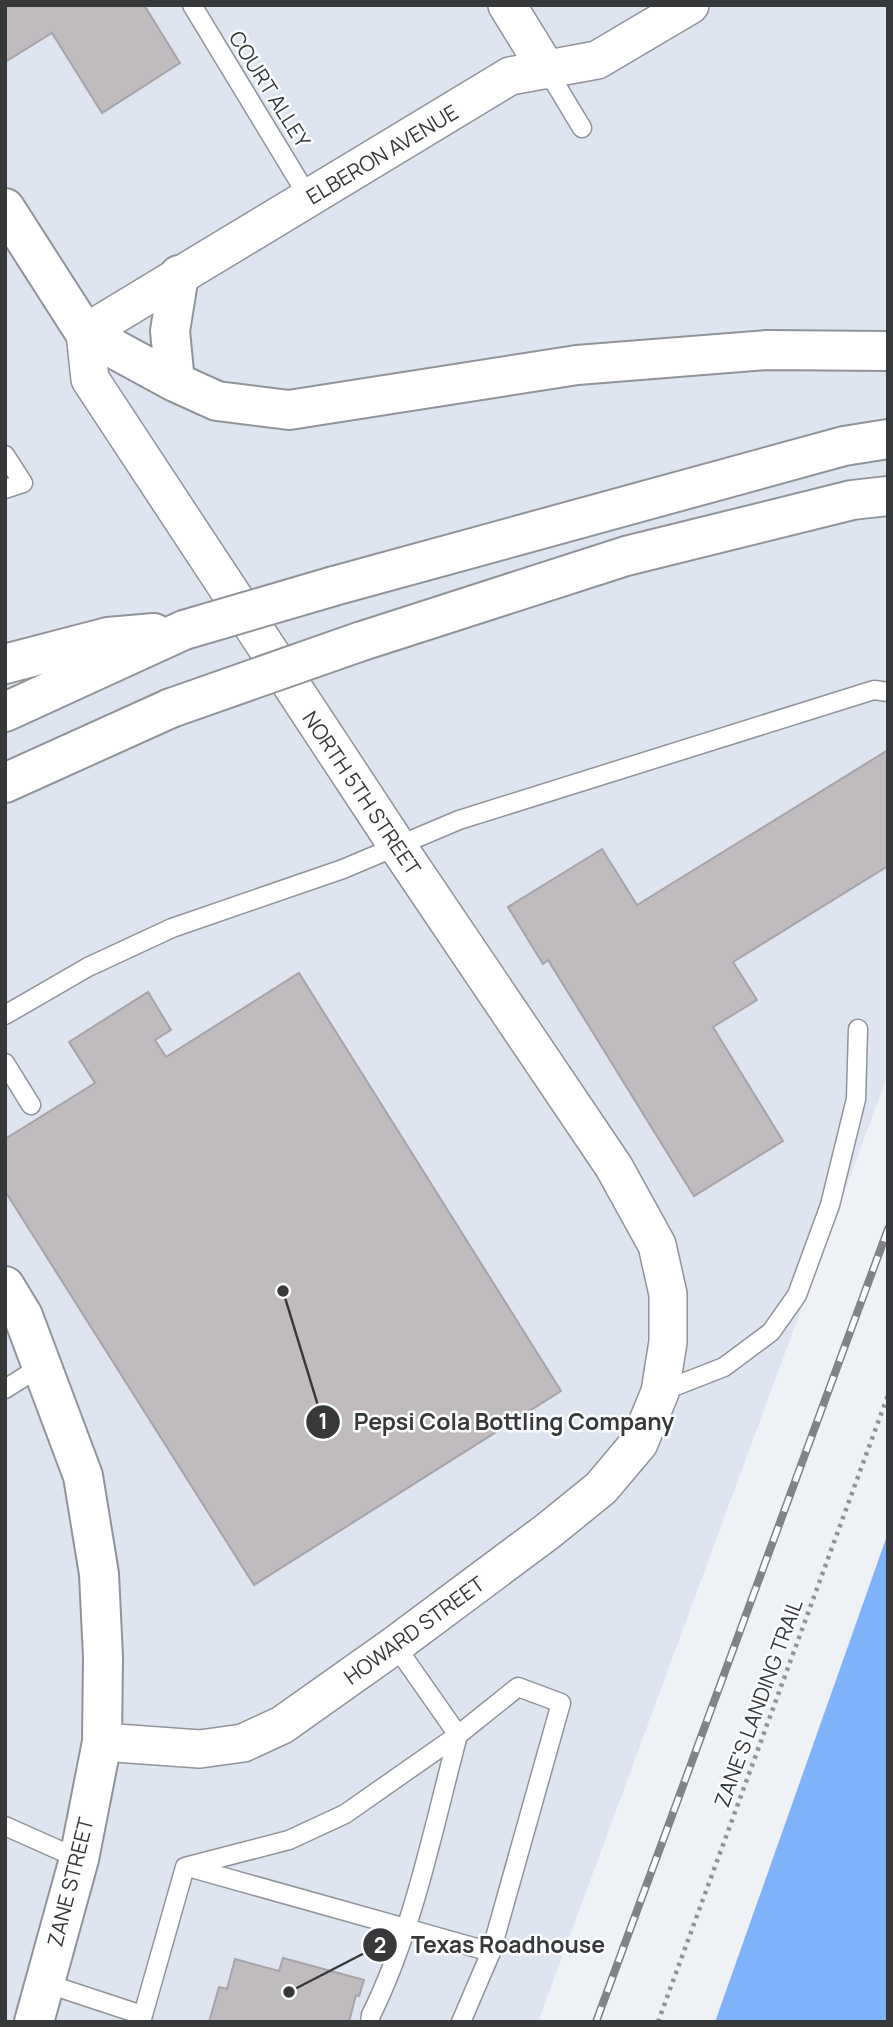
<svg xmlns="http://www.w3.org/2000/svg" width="893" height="2027" font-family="Manrope,sans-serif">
<rect width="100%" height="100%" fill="#eef1f6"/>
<path fill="#dee5f0" d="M5,5H888V1074L538,2022H5Z"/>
<path fill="#7fb2f9" d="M888,1533V2022H715Z"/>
<path fill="#c0bbbe" stroke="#a8a3a6" stroke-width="2" d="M5,5H144L180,63L102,113L52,33L5,62Z
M888,750V866L733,962L757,1000L713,1027L783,1141L694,1196L548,960L543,964L508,907L602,849L637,905Z
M299,973L561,1391L254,1585L5,1191V1139L95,1083L69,1042L148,992L171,1030L155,1040L166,1057Z
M283,1958L364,1980L359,1996L356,1995L349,2022H209L219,1987L227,1989L235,1959L279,1971Z"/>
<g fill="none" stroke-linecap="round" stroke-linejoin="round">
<defs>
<path id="service" d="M192,5L309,198
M547,70L582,128
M5,455L23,483L5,489
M5,1015L88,967L172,928L343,869L459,820L842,700L874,690L888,692
M5,1063L31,1105
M5,1389L43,1365
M660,1392L724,1367L771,1332L797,1295L830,1205L856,1099L858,1029
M5,1826L79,1859
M188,1867L491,1952
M45,1983L142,2015
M141,2022L185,1867L289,1840L345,1814L458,1735L518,1687L561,1703L491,1952L461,2022
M370,2022L371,2015C414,1928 433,1829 458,1735L395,1645"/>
<path id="minor" d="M507,5L547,70
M102,1742L200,1749L243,1743L282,1725L395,1645L548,1531L601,1488L639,1443L660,1392L668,1342V1294L657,1245L614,1167L398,847L90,379L85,333L510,76L597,60L690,5"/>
<path id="secondary" d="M5,208L85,333
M5,1286L23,1316L83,1476L99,1574L103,1657L102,1742L79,1859L34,2022"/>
<path id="motorway" d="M85,333L175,382L217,401L289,410L577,365L767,350L888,351
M175,382L170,331L179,275
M334,586L844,446L888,439
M359,642L626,556L852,500L888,496
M5,664L108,637L154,633
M5,712L184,630
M5,783L171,708"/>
</defs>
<use href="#service" stroke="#909398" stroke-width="21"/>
<use href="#minor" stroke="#909398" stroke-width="40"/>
<use href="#secondary" stroke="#909398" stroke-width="42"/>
<use href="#motorway" stroke="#909398" stroke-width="42"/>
<path stroke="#919397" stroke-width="4.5" stroke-dasharray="3.5 5" stroke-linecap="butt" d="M658,2022L888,1395"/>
<use href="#service" stroke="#fff" stroke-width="18"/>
<use href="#minor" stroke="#fff" stroke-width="37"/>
<use href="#secondary" stroke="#fff" stroke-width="38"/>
<use href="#motorway" stroke="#fff" stroke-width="38"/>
<defs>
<path id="rail" d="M596,2022L888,1229"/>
</defs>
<use href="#rail" stroke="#818386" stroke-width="8"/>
<use href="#rail" stroke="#fdfeff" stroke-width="5" stroke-dasharray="16" stroke-linecap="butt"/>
<defs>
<path id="motorway-bridge" d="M184,630L334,586
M171,708L359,642"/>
</defs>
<use href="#motorway-bridge" stroke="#909398" stroke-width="42" stroke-linecap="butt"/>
<use href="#motorway-bridge" stroke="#fff" stroke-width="38"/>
</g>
<g text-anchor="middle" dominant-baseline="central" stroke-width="5" stroke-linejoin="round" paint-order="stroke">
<g font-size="21" fill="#36383a" stroke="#fdfeff">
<text transform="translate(270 89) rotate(58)">COURT ALLEY</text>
<text transform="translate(382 154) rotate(-31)">ELBERON AVENUE</text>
<text transform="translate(362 793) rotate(56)">NORTH 5TH STREET</text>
<text transform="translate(414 1630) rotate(-36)">HOWARD STREET</text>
<text transform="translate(758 1703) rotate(-70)">ZANE'S LANDING TRAIL</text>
<text transform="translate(70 1882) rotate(-76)">ZANE STREET</text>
</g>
</g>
<path fill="none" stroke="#36383a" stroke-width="2.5" d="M283 1291L323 1422M289 1992L380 1945"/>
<g fill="#36383a" stroke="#fdfeff" stroke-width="2.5">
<circle cx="283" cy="1291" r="7"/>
<circle cx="289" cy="1992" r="7"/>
<circle cx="323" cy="1422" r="18"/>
<circle cx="380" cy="1945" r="18"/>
</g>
<g font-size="21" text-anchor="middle" font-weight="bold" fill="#fff">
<text x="323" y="1429">1</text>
<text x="380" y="1953">2</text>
</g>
<g font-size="23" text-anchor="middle" font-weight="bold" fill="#36383a" stroke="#fdfeff" stroke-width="5" stroke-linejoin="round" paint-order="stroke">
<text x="514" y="1430">Pepsi Cola Bottling Company</text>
<text x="508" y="1953">Texas Roadhouse</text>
</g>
<rect width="893" height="2027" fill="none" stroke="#36383a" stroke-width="14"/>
</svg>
